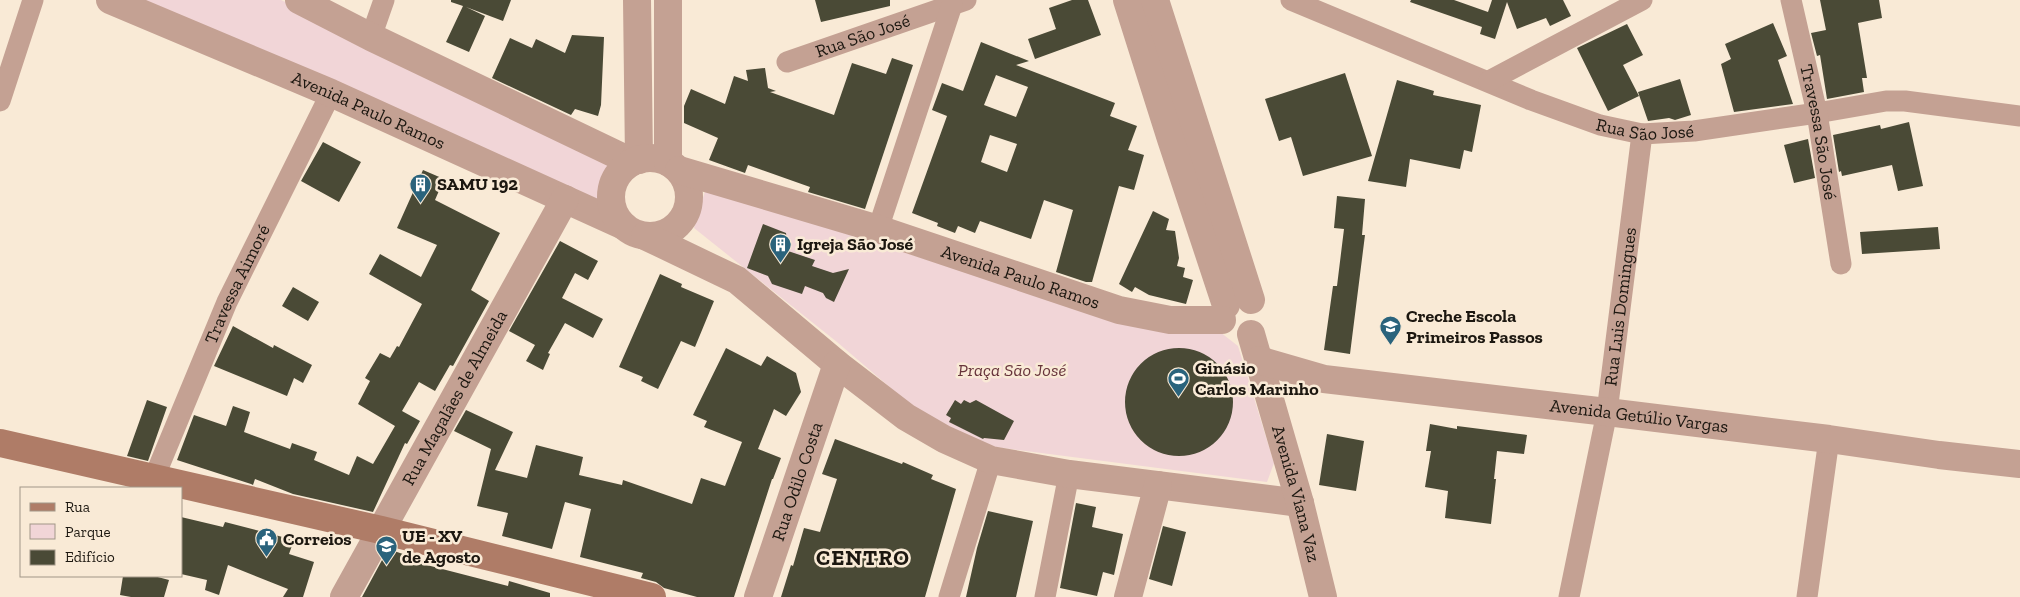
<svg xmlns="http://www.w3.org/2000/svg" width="2020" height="597" font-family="'Zilla Slab',serif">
<rect width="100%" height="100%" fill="#f9ead6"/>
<path fill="#f1d5d7" d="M140,0H281L620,159L604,184L598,205Z
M706,188L1122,323L1220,332L1238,346L1274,463L1267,482L995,447L949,430L913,407L837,342L694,228Z"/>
<path fill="#4a4a36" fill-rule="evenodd" d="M451,0H511L503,21L466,7L485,16L469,52L446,42L463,6L451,2Z
M815,0H890V6L821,22Z
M1072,0H1088L1101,35L1035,59L1028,39L1056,29L1049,8Z
M1411,0H1454L1488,12L1492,0H1563L1571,16L1550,26L1546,18L1517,29L1507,2L1495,39L1480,34L1482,27L1410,2Z
M1820,0H1879L1882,18L1858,23L1867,78H1862L1864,92L1827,99L1820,55L1817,56L1811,33L1826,30Z
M1773,23L1787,56L1778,60L1793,104L1734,112L1721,64L1731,59L1725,44Z
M1627,24L1643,55L1623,65L1639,96L1608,111L1577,48Z
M572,35L604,37L601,105L598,116L575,109L571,115L492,78L510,38L532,48L536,39L565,53Z
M981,42L1029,61L1016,65L1115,103L1110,116L1137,126L1128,150L1144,155L1134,190L1119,186L1092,282H1086L1056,272L1073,210L1044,200L1031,239L980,221L975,233L958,226L955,233L937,226L938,223L912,213L947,116L932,110L942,83L963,91ZM996,75L1028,87L1016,117L984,105ZM990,135L1017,144L1007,172L981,162Z
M892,58L913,65L865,209L808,192L810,187L748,165L745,173L709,160L718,138L684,123V106L691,89L725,104L734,76L748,81L746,70L765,68L768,88L776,91L770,92L834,115L852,63L886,74Z
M1345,73L1372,156L1303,176L1291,137L1279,141L1265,99Z
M1680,79L1691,115L1675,120L1669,118L1648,121L1638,92Z
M1397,80L1434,91L1433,95L1481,105L1472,152L1464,150L1460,169L1410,159L1406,187L1368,181Z
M1909,122L1923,186L1898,191L1892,165L1842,176L1841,171L1839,172L1833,135L1880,125L1881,129Z
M1808,139L1815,178L1794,183L1784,145Z
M323,142L361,162L339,202L301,181Z
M423,170L444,179L435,200L500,233L471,290L489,301L453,366L450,365L435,391L419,382L402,411L420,421L407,444L405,443L373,512L293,494L255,479L253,485L251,484L177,460L194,415L226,426L233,406L250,412L244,432L290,449L292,443L317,452L314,460L349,475L357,456L373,464L395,426L358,404L370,381L365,378L380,353L390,358L397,346L399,347L422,304L369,274L380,254L421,277L437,245L397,228Z
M1337,196L1365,199L1362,235H1365L1350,354L1324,350L1333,286H1337L1344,229L1334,228Z
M1153,211L1169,219L1166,230L1175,231L1179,258L1177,266L1185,268L1183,277L1193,280L1186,304L1149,295L1135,287L1132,292L1119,284Z
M763,224L786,233L788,251L815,260L812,266L833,273L849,269L834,302L826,298L823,293L805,286L802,294L772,284L768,276L747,268Z
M1938,227L1940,249L1862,254L1860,232Z
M560,241L598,261L588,280L575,273L562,298L603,319L593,338L565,323L548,353L550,354L543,370L526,361L535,345L509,331Z
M660,274L682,284L681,287L714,301L695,347L681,341L658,389L641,381L643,377L619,367Z
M293,287L319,302L308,321L282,306Z
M233,326L273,348L274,345L312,365L303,383L294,378L287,396L214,366Z
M726,348L761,366L767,356L796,373L801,392L786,416L774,409L758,449L781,458L773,479H772L734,597H697L664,588L656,582L641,578L643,573L580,557L591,509L565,502L552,549L502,536L508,513L477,506L491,449L454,431L466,410L513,432L495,470L527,478L536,445L583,457L579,475L622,485L623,480L692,504L701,478L725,486L742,442L704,427L707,421L693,415Z
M1125 402a54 54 0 1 1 108 0a54 54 0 1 1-108 0Z
M147,400L167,407L148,461L127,456Z
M955,400L961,404L964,400L970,403L976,400L1014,421L1004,440L984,438L983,439L949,422L951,418L946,415Z
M1430,424L1457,429V426L1527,435L1524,454L1497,451L1494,479H1496L1491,524L1445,518L1448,491L1425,487L1431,451H1426Z
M1327,434L1364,441L1356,491L1319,485Z
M835,439L902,464L903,462L933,475L931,479L956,489L925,597H781L791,565L793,566L804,528L820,532L837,479L822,474Z
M1076,503L1096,507L1092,527L1123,534L1114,575L1103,572L1097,596L1060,588Z
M988,511L1033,521L1016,597H966L977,548Z
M181,517L223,527L225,522L294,540L289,554L314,562L303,597H283L288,589L228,565L219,595L205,590L207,580L181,574Z
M1163,526L1186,532L1172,586L1149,579Z
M388,549L421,560L419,563L508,586L509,581L550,593V597H362Z
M123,576H154L169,580L164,597H131L120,595Z"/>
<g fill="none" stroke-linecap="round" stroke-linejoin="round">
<g stroke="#c4a193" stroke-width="21">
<path id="s1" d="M1291,0L1531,100L1600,125L1642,134L1694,131L1817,113L1886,101H1905L2020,116"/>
<path id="s2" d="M1791,0L1817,113L1841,264"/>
<path d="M371,37L384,0"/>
<path id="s3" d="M787,62L966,0"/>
<path d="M1489,81L1642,0"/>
<path d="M0,101L33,0"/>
<path d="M878,229L952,5"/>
<path id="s4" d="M154,478L227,302L331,93"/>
<path d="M949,597L991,460"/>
<path d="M1045,597L1069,474"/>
<path id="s5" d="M1569,597L1607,412L1642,134"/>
<path d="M1807,597L1829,439"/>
</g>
<g stroke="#c4a193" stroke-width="28">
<path id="s6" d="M110,0L331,93L624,226"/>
<path d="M299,0L371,37L632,162"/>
<path d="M637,0L639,160"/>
<path d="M1127,0L1171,139L1226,305"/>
<path d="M1155,0L1251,300"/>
<circle cx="650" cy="197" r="39"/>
<path d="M668,162V0"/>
<path id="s7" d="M679,170L878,229L1119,310L1170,320H1222"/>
<path d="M645,236L737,280L837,364L906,417L944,439L991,460L1069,474L1300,503"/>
<path id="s8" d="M1251,334L1300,503L1323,597"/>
<path id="s9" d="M1259,360L1324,379L1607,412L1829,439L1939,455L2020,464"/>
<path id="s10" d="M344,597L565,199"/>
<path id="s11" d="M758,597L837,364"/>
<path d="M1128,597L1158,485"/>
</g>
<path stroke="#af7c67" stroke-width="28" d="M0,443L381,530L652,597"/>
</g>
<defs>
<symbol id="building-pin" viewBox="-11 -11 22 30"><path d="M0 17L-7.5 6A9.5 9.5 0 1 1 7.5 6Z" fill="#2a637c" stroke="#f9ead6"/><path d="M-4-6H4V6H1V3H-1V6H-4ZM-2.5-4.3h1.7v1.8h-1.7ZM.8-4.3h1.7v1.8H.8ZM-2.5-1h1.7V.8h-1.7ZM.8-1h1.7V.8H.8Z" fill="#fff"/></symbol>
<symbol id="school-pin" viewBox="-11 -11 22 30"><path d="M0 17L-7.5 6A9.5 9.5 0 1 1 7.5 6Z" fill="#2a637c" stroke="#f9ead6"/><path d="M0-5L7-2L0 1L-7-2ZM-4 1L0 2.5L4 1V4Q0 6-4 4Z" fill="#fff"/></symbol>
<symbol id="stadium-pin" viewBox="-11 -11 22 30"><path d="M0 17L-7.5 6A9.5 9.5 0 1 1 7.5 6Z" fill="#2a637c" stroke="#f9ead6"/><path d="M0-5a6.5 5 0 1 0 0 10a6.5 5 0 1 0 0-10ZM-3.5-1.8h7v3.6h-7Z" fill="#fff"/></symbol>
<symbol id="civic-pin" viewBox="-11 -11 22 30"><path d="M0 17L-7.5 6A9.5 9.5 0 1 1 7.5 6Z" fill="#2a637c" stroke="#f9ead6"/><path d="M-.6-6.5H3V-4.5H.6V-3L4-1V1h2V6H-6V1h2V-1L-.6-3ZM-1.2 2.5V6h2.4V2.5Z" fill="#fff"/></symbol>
</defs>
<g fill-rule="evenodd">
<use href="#building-pin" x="408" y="172" width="25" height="34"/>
<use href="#building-pin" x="768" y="232" width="25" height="34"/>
<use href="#school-pin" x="1378" y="314" width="25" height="34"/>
<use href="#stadium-pin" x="1166" y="366" width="25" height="34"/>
<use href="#civic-pin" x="254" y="526" width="25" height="34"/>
<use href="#school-pin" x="374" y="534" width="25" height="34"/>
</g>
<g text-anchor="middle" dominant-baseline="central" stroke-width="5" stroke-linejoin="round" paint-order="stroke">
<g font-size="18" fill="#1c1710" stroke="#f9ead6">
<text stroke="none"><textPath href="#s3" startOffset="80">Rua São José</textPath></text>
<text stroke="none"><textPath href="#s6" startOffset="281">Avenida Paulo Ramos</textPath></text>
<text stroke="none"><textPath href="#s1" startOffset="379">Rua São José</textPath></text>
<text stroke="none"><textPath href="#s2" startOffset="135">Travessa São José</textPath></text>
<text stroke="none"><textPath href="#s7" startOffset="358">Avenida Paulo Ramos</textPath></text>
<text stroke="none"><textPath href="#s4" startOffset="211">Travessa Aimoré</textPath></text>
<text stroke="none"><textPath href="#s5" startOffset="295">Rua Luis Domingues</textPath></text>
<text stroke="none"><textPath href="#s10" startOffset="228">Rua Magalães de Almeida</textPath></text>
<text stroke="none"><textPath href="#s9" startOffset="385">Avenida Getúlio Vargas</textPath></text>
<text stroke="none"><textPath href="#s11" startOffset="122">Rua Odilo Costa</textPath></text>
<text stroke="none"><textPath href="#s8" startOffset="166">Avenida Viana Vaz</textPath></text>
</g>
<g font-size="18" font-weight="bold" fill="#1c1710" stroke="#f9ead6" text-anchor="start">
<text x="437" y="184">SAMU 192</text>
<text x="797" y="244">Igreja São José</text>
<text x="1406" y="316">Creche Escola<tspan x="1406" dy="21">Primeiros Passos</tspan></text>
<text x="1195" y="368">Ginásio<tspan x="1195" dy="21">Carlos Marinho</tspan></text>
<text x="402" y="536">UE - XV<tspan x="402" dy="21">de Agosto</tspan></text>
<text x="283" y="539">Correios</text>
</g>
<g font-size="18" font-style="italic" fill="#68353c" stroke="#f9ead6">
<text x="1012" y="370">Praça São José</text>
</g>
<g font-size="22" font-weight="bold" letter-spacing="1" fill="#1c1710" stroke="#f9ead6">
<text x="863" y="557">CENTRO</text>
</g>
</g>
<rect x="20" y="487" width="162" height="90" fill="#f9ead6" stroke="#a19687"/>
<rect x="30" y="503" width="25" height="8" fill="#af7c67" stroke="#a19687"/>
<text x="65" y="512" font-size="15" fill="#1c1710">Rua</text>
<rect x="30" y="524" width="25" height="15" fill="#f1d5d7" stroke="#a19687"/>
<text x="65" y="537" font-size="15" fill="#1c1710">Parque</text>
<rect x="30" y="550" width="25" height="15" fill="#4a4a36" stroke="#a19687"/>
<text x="65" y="562" font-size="15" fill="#1c1710">Edifício</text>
</svg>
